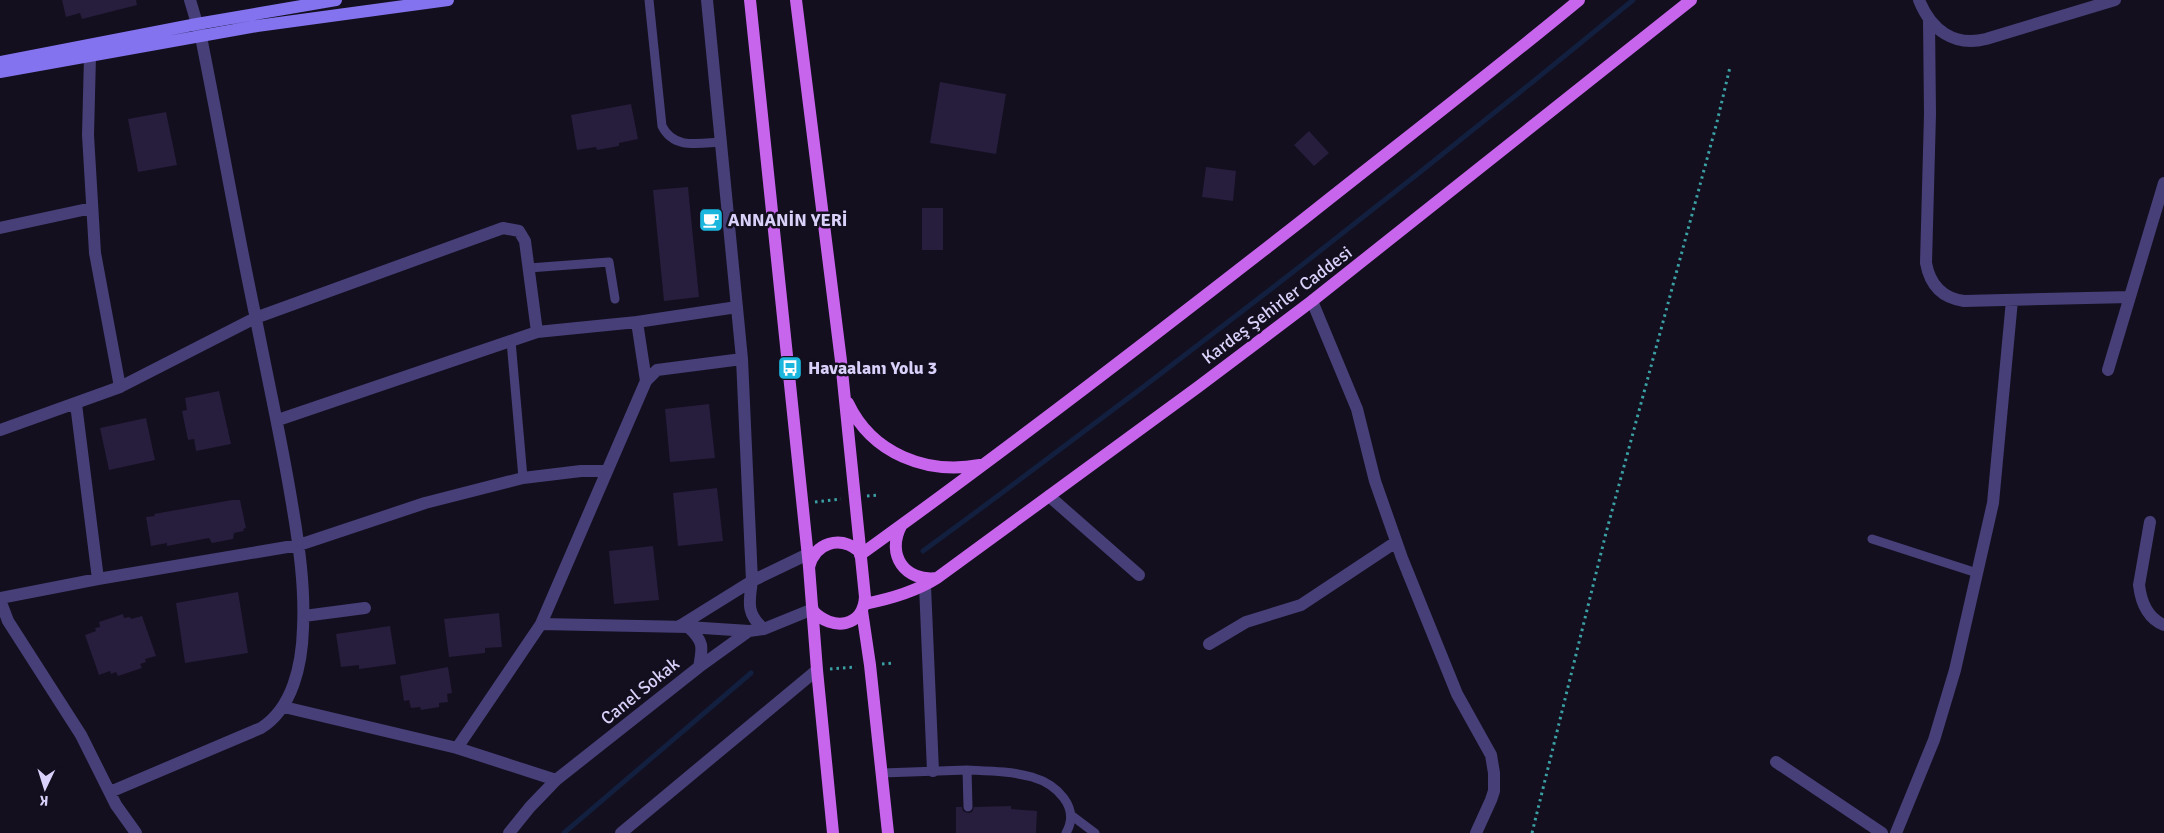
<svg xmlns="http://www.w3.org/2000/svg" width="2164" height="833" font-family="Signika,sans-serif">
<rect width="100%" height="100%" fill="#130f1e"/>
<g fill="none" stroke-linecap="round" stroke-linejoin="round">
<path stroke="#121f3e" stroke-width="5" d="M923,551C1165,374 1402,190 1633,0
M564,833L751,673"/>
</g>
<path fill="#271d3d" d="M62,0H136L137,5L82,19L80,13L66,17Z
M940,82L1006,94L996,154L930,143Z
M631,104L638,139L619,143V146L597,150L596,147L577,150L571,115Z
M166,112L177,165L138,172L128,119Z
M1309,131L1329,153L1314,166L1294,145Z
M1206,167L1236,171L1233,201L1202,197Z
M688,187L699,297L664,301L653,190Z
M922,208H943V250H922Z
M219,391L231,444L196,451L194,439L188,440L182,411L187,410L185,398Z
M709,404L715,458L670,462L665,409Z
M146,418L155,460L109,470L100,428Z
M717,488L723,541L678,546L673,493Z
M232,500H240L246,528L243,529L244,531L234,533L233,539L212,543L209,538L167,546V543L151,546L146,517L155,516L154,514Z
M653,546L659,600L614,604L609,551Z
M238,592L248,653L185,663L176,603Z
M499,613L502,647L485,648V653L449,657L444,619Z
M123,614L124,618L130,617L131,619L142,616L156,656L145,659L146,662L140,664L142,668L118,676L116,672L111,674L110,671L99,675L85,635L96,631L95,628L100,627L99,622Z
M390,626L396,664L359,669V665L341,667L336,634Z
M448,667L452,693L447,694L448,702L439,703V707L421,710L420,707L411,708L409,700L404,701L400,676Z
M1011,806V809L1037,811L1036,833H956V807H962L963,811L968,813L972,812L974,807Z"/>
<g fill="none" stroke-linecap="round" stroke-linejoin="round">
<path stroke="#3ba0a4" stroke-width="3" stroke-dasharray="2.5 4" stroke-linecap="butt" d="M867,496L879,495
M815,502L841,499
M882,664L894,663
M830,669L856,667
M1532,833L1606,533L1717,122L1730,67"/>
<path stroke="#473f78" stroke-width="9" d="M649,0L662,126C674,150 699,143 722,142
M529,268L609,262L615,299
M511,341L523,478
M1872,539L1977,573
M967,770C989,771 1010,771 1032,777C1056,784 1081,807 1066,833
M882,773L967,770L968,807
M1071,815L1095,833"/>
<path stroke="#473f78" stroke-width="12" d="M707,0L742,359L752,581C749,602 746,614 764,629
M1919,0C1931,30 1954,47 1986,39L2115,0
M1929,20L1930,114L1926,263C1930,285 1942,298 1964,301L2130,297
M90,56L88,135L95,253L120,387
M0,228L92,208
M1312,301L1357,409L1375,481L1402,558L1457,694L1491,755L1494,773V791L1491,800L1476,833
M637,322L737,307
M2108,370L2164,183
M76,404L98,579
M278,420L537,332L637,322L646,381
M0,430L120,387L255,318L503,228L519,231L525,241L537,332
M1049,496L1139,575
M2150,522L2139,585C2141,602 2147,618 2164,625
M925,586L933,771
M0,598L98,579L299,545L425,503L523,478L581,471H607
M0,600L8,621L81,735L116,805L136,833
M304,616L365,608
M541,624L646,381L657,370L742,359
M678,627L752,581L808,554
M688,627C704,641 703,647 699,667
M1209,644L1246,622L1301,605L1396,542
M284,707L457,748L556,780
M457,748L541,624L688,627L749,631
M1776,762L1882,833
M110,792L261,728C293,708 302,664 303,628C305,587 299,545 292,504C282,442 268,381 256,319C236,225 220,131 201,37L190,0
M509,833L530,807L556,780L699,667L749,631L764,629L813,609
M621,833L817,670
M1896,833L1934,740L1955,670L1993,503L2012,300"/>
<path stroke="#8373ef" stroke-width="12" d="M0,62L197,24L336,0
M0,72L257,26L448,0"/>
<path stroke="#c865ed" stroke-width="12" d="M750,0L809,567
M796,0L841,361L865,597C863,628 832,631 813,611
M848,403C872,454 927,475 980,465
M901,526C886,555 905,582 937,578
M860,555C1009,448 1155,335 1300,222C1393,148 1487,76 1579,0
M864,604C890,599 915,592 937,578L1198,387L1312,301L1691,0
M862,611L870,665L888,833
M833,833L817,670L809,567C815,543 839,535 859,551"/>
</g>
<defs>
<symbol id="cafe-square" viewBox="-11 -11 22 22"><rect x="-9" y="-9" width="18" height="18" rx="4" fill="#1ab6dd" stroke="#130f1e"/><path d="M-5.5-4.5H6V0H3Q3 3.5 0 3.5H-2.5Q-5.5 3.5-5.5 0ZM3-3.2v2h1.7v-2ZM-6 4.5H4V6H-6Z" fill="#fff"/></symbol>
<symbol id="bus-square" viewBox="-11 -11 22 22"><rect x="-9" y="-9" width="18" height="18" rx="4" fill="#1ab6dd" stroke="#130f1e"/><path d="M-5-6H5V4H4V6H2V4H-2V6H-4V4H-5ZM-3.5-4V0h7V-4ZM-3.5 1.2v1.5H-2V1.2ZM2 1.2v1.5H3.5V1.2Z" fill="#fff"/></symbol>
</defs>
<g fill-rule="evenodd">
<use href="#cafe-square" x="697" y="206" width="28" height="28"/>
<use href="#bus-square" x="776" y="354" width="28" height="28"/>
</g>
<g text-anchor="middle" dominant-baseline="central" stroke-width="5" stroke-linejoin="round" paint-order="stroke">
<g font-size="18" font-weight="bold" fill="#dad1fa" stroke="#130f1e" text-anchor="start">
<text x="728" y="220">ANNANİN YERİ</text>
<text x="808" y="368">Havaalanı Yolu 3</text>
</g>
<g font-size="18" fill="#dad1fa" stroke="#130f1e">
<text transform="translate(1277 305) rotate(-37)">Kardeş Şehirler Caddesi</text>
<text transform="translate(640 691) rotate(-39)">Canel Sokak</text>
</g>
</g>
<g transform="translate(45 788) rotate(184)" stroke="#130f1e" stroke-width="4" paint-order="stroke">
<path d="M0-4L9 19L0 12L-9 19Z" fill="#dad1fa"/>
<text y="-8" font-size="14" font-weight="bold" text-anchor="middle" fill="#dad1fa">K</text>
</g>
</svg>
